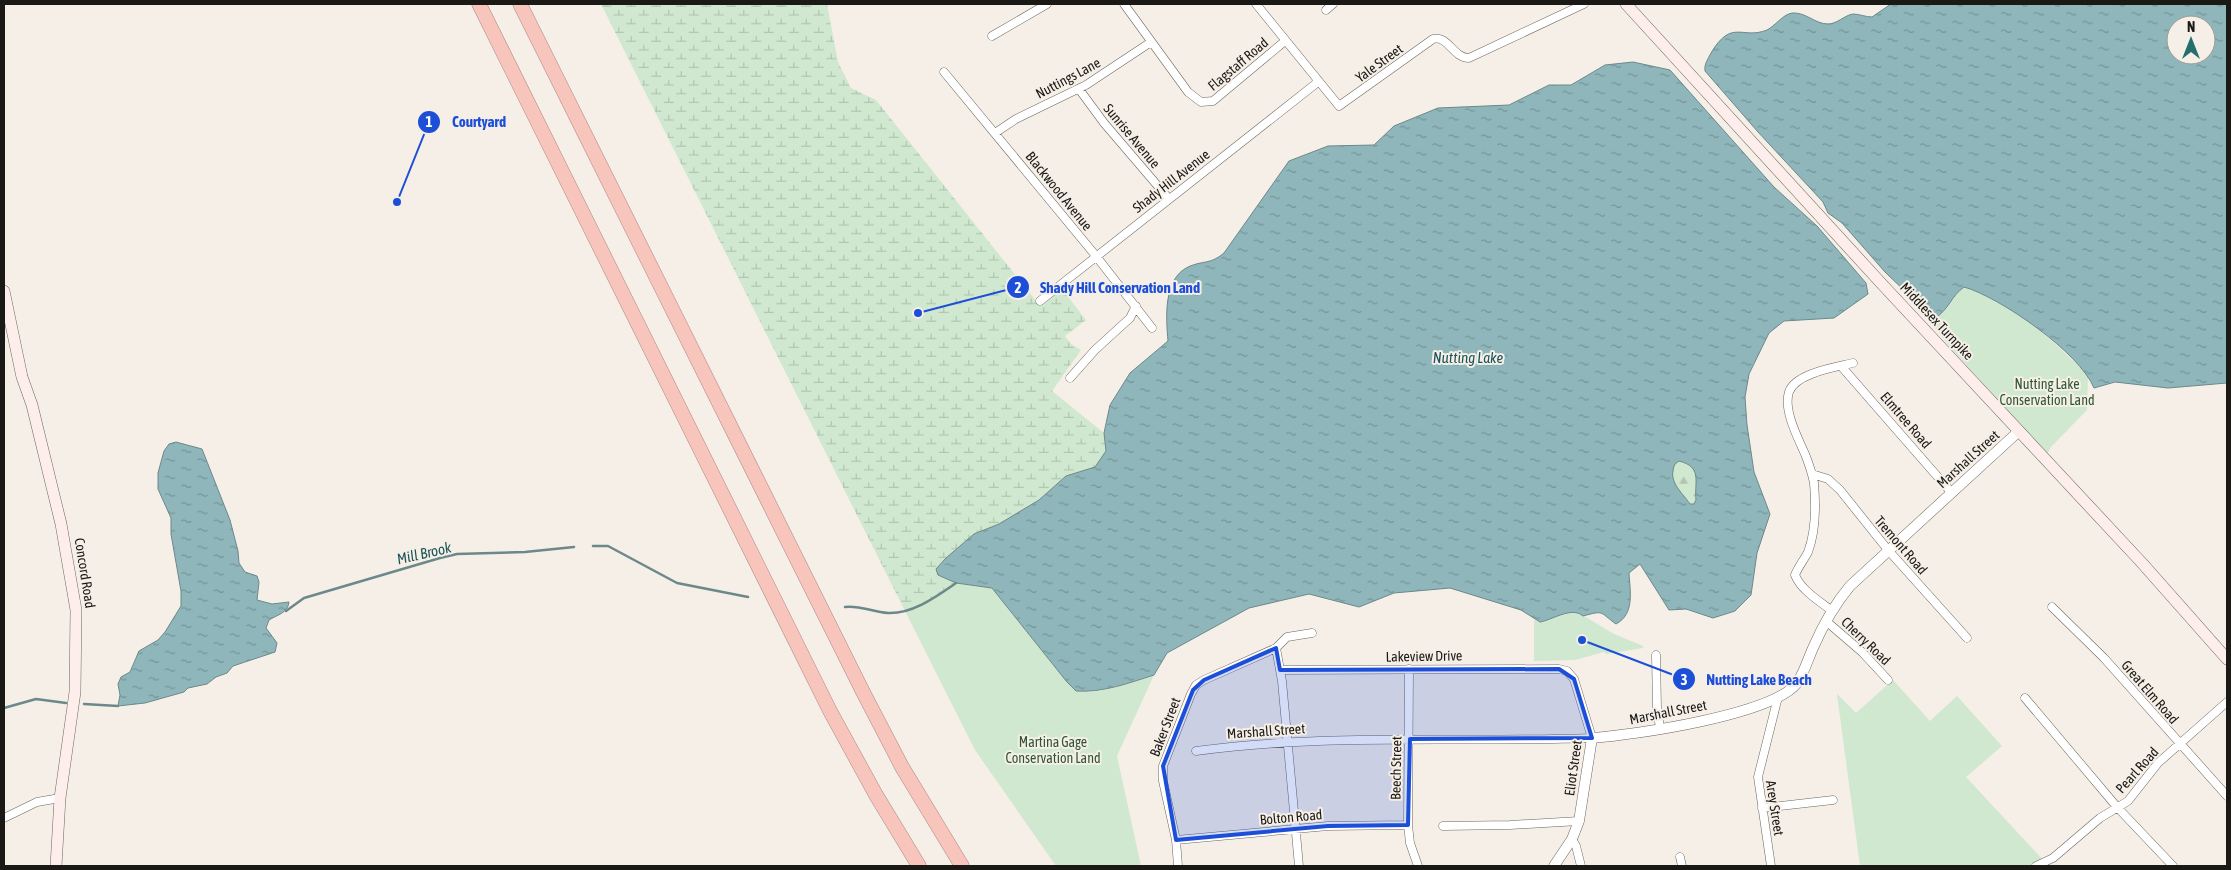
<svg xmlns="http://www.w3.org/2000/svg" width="2231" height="870" font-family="'Asap Condensed',sans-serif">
<defs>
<pattern id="forest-firs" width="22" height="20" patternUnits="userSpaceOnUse" patternTransform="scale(1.25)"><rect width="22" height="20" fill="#cfe8cf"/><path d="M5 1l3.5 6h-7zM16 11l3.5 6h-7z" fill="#b1c6b1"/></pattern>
<pattern id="wetland-marsh" width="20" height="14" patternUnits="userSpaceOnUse" patternTransform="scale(1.25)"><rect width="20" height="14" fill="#cfe8cf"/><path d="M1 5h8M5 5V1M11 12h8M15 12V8" fill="none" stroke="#b1c6b1"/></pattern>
<pattern id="water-ripples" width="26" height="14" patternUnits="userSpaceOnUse" patternTransform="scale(1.25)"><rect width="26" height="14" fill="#8fb7bb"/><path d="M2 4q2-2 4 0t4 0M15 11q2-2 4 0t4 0" fill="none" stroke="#749497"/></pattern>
</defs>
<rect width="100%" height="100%" fill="#f5efe7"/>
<path fill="url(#forest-firs)" d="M1679,461C1703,467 1694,482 1696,501L1694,504H1690C1683,494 1660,473 1679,461Z"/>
<path fill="url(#wetland-marsh)" d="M601,4H827L838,62L851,88L876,100L1040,306L1062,289L1086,320L1065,336L1071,344L1081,350L1052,391L1104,433L1106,451L1095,467L1066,476L1039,500L999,524L974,534L946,558L937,569L938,575L956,583L932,600L905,611Z"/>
<path fill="#cfe8cf" d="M1963,287C2011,300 2054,342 2088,375L2087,410L2051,447L2047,454L1950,347L1929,320C1948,318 1950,297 1963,287Z
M956,583L992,588L1067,682C1069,684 1072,688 1075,690C1088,698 1139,680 1154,675L1117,756L1141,866H1056L975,750L905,611L932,600Z
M1571,612L1579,613L1614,634L1643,646V648L1606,654L1604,652L1575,660L1534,661V620L1540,622Z
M1893,680L1930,721L1957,696L2002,746L1966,777L2045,862L2041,866H1860L1837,694L1856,713Z"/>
<path fill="url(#water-ripples)" stroke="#6c888a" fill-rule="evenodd" d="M1891,4H2227V383L2168,388L2115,382L2094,388C2080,353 2000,297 1964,287C1950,297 1950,309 1934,319L1885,272L1842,223L1828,213L1823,202L1758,132L1705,71C1704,64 1708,59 1711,53C1732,18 1742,40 1767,30C1775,26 1782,15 1792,13C1806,12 1815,24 1828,24C1837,24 1845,15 1853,14C1859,14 1866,17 1872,17ZM2176,25H2206V55H2176Z
M1633,62L1670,70L1774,187L1817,226L1866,283L1868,294L1834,318L1784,321L1769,333L1749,374L1745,397L1747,425L1754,472L1770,514L1757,553L1751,595L1735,611L1713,618L1686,609L1669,610L1640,564L1629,573C1630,591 1635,614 1616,624C1599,612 1605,610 1583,616C1572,606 1552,620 1540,622L1521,610L1450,588L1394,593L1359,607L1309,594L1249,608L1167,653L1154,675C1129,683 1102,693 1076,691L1067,682L992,588L956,583L938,575L936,569L946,558L974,534L999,524L1039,500L1066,476L1095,467L1106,451L1104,433L1110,405L1130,373L1168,341C1166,318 1163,279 1188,267C1203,260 1210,265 1224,253L1289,161L1328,146L1374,145L1394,126L1438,108L1509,105L1549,85H1571L1605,65ZM1679,461C1703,467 1694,482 1696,500L1694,504H1690C1681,491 1667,481 1675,464Z
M176,442L202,449L230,520L238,551L239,563L245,572L257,576L259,582L257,600L272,604L289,602C288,613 277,615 269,620L266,628L277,643L275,652L233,666L227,673L216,677L207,684L188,688L184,692L145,703L118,706L120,695L118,684L121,677L130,672L139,651L158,640L165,632L181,606V591L171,534V518L158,489V473L164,451L169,444Z"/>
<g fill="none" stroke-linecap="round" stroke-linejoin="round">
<path stroke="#6c888a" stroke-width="2.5" d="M593,546H608L677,583L748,597
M845,607C859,605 873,612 888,613C913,614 937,596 956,583
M286,611L304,598L440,558L457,554L525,552L574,547
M84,704L118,706
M4,708L36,699L66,703"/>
<defs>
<path id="minor" d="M1124,4L1188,92L1201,102L1213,101L1285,41
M1256,4L1339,106L1433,39C1448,35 1453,58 1469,58L1584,4
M1326,10L1333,4
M992,36L1047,4
M944,72L1096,256L1152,328
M1079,89L1104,123L1169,199
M995,133L1016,119L1086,85L1151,42
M1040,301L1318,82
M1841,366L1951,492
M1070,378L1095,350L1130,318L1136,306
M1812,474L1828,479L1840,490L1888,550L1967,638
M2052,607L2104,658L2227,796
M1831,610C1819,601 1801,590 1795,575C1798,567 1804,560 1808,552C1816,531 1816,506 1814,483C1812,473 1809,464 1805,454C1798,438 1783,410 1789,392C1795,373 1837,367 1853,363
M1826,621L1862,652L1888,680
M1276,648L1282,681L1299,866
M1276,648L1287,637L1312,633
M1656,655L1657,709L1660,728
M1409,669L1408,825L1410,843L1418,866
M2025,698L2117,807L2173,866
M1196,751C1327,733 1460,743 1592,738L1574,679L1567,671L1559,669L1280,670
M1762,808L1833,800
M4,818L37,802L60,798
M1443,826L1510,825L1579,821
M1572,839L1576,846L1581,866
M1176,840L1328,826L1408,825
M1680,857L1682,866
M1178,866L1176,840L1163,781V766L1191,694L1196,685L1204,680L1276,648
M1771,866L1758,777L1778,697
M2036,866L2053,858L2100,818L2128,801L2158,763L2227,702"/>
<path id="tertiary" d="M1554,866L1572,839L1579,821L1592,738C1633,735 1773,715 1797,683C1804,673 1808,659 1813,648C1823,625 1834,605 1850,586L2019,431"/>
<path id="secondary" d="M1626,4L1880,282L2142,563L2227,659
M4,291L22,377L32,405L61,524L76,610L75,692L60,798L56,866"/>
<path id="motorway" d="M479,4L830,711L876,795L919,866
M520,4L863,692L902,767L962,866"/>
</defs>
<use href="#minor" stroke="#6b665f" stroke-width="9"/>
<use href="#tertiary" stroke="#6b665f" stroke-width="11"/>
<use href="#secondary" stroke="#6b665f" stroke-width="12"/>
<use href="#motorway" stroke="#ab8983" stroke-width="15"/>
<use href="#minor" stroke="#fff" stroke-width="8"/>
<use href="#tertiary" stroke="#fff" stroke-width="10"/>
<use href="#secondary" stroke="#fdeeeb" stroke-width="11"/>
<use href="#motorway" stroke="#f8c5bd" stroke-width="14"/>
</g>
<path fill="#1d4ed8" fill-opacity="0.2" stroke="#1d4ed8" stroke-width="4" stroke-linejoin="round" d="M1276,648L1280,670L1559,669L1574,679L1592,738L1410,739L1408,825L1328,826L1176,840L1163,766L1193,690L1204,680Z"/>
<g text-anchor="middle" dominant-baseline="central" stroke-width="4" stroke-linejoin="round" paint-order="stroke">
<g font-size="14" fill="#1b1916" stroke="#f5efe7">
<text transform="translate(1379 63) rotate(-36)">Yale Street</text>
<text transform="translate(1238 64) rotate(-40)">Flagstaff Road</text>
<text transform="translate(1068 78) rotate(-28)">Nuttings Lane</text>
<text transform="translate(1132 136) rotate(50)">Sunrise Avenue</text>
<text transform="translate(1171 181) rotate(-38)">Shady Hill Avenue</text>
<text transform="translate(1059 191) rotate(51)">Blackwood Avenue</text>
<text transform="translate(1937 321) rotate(47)">Middlesex Turnpike</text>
<text transform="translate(1906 420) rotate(49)">Elmtree Road</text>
<text transform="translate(1968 459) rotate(-42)">Marshall Street</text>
<text transform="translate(1901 545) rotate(49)">Tremont Road</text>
<text transform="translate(85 573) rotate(81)">Concord Road</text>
<text transform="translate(1866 641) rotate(44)">Cherry Road</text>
<text transform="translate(1424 656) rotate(-1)">Lakeview Drive</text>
<text transform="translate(2150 692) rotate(49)">Great Elm Road</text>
<text transform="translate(1668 712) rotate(-11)">Marshall Street</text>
<text transform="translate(1165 727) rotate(-69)">Baker Street</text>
<text transform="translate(1266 731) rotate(-4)">Marshall Street</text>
<text transform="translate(1396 768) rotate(-89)">Beech Street</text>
<text transform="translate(1573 768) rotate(-82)">Eliot Street</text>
<text transform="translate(2137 770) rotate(-48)">Pearl Road</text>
<text transform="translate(1775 808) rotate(81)">Arey Street</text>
<text transform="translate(1291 817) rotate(-5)">Bolton Road</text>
</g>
<g font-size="14" fill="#315732" stroke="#f5efe7">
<text x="2047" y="384">Nutting Lake<tspan x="2047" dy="16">Conservation Land</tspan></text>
<text x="1053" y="742">Martina Gage<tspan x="1053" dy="16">Conservation Land</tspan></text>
</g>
<g font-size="15" font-style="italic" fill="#1a5459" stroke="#f5efe7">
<text x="1468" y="357">Nutting Lake</text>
<text transform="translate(424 553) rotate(-13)">Mill Brook</text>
</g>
</g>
<path fill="none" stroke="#1d4ed8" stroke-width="2" d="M397 202L429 122M918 313L1018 287M1582 640L1684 679"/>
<g fill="#1d4ed8" stroke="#f5efe7" stroke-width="2">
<circle cx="397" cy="202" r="5"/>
<circle cx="918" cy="313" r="5"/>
<circle cx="1582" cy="640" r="5"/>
<circle cx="429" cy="122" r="12"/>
<circle cx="1018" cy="287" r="12"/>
<circle cx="1684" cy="679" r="12"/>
</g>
<g font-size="15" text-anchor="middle" font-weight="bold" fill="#fff">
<text x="429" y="127">1</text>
<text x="1018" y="293">2</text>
<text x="1684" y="685">3</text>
</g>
<g font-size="15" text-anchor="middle" font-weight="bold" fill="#1d4ed8" stroke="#f5efe7" stroke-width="4" stroke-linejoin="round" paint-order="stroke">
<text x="479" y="127">Courtyard</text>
<text x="1120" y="293">Shady Hill Conservation Land</text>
<text x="1759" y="685">Nutting Lake Beach</text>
</g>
<rect width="2231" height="870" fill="none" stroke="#1b1916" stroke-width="10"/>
<g transform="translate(2191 40)"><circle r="24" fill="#f5efe7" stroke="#9e9993"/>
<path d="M0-4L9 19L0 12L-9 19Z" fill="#246f6e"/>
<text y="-8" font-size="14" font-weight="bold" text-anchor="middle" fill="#1b1916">N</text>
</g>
</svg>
